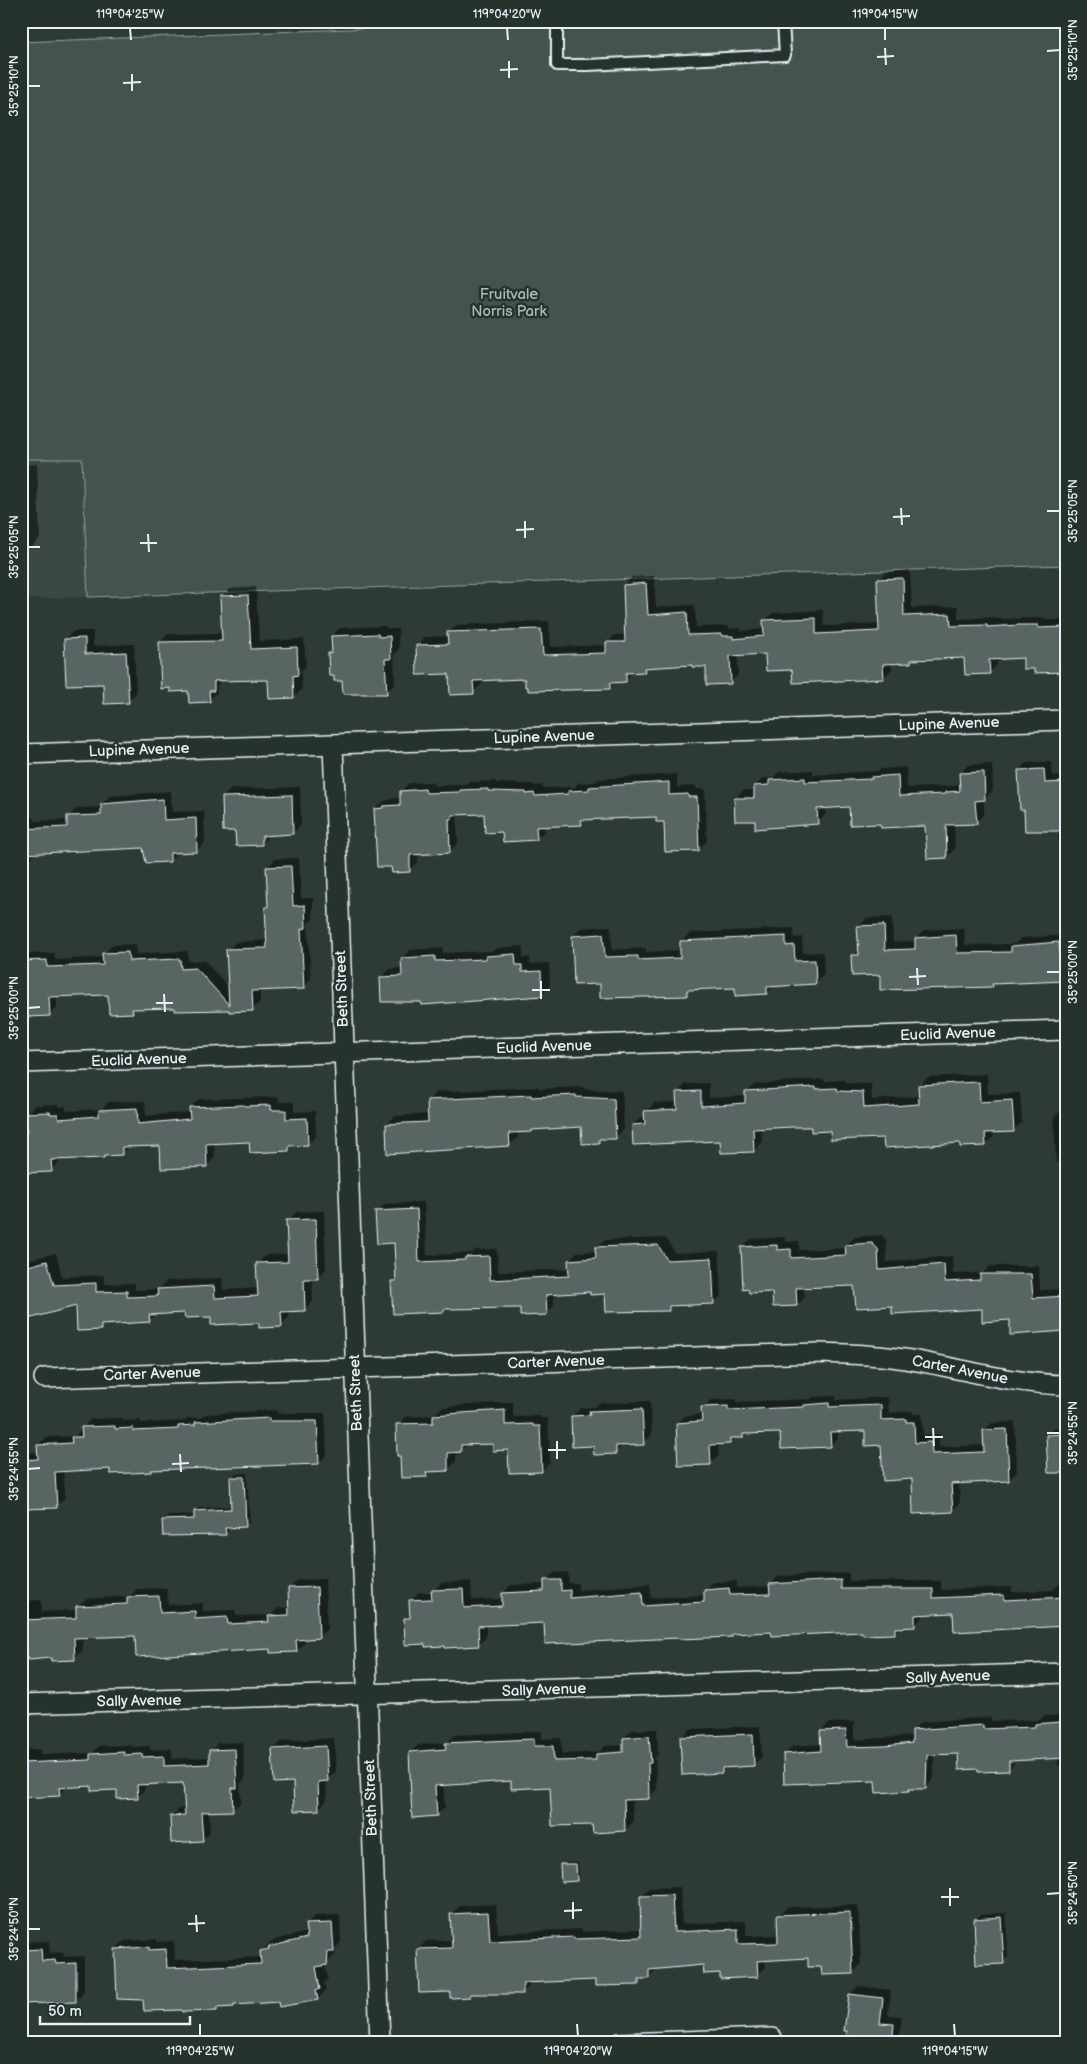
<svg xmlns="http://www.w3.org/2000/svg" width="1087" height="2064" font-family="'Balsamiq Sans',sans-serif">
<rect width="100%" height="100%" fill="#2e3b35"/>
<filter id="ink" filterUnits="userSpaceOnUse"><feTurbulence type="fractalNoise" baseFrequency=".02" numOctaves="2"/><feDisplacementMap in="SourceGraphic" scale="10" xChannelSelector="R" yChannelSelector="G"/><feConvolveMatrix kernelMatrix="1 2 1 2 8 2 1 2 1" color-interpolation-filters="sRGB"/></filter>
<g filter="url(#ink)">
<path fill="#3b4843" d="M21,459H82L88,597L21,599Z"/>
<path fill="#45524e" stroke="#96a2a3" d="M552,21H1066V565L88,597L82,459H21V42Z"/>
<path fill="#0007" d="M37,464L40,538L32,547H21V465Z
M910,570L912,608L958,606V619L995,617V619L1045,618V620H1066V671L1035,668L1024,657L997,658V665L989,673L966,656L914,659L910,662L891,663L892,669L884,677L793,669L766,653L738,655V675L730,683L707,665L693,664L648,666L644,670L634,671L625,681L616,682L610,688L526,678L481,680L482,684L473,692L417,646L425,637L449,636L448,633L457,625L549,621L551,647L607,645V643L615,635L626,634L624,585L632,577L654,576L656,607L695,605L696,627L729,626V629L741,628V631L765,629L764,621L773,613L823,610L824,626L880,624L878,580L886,572Z
M256,587L259,641L304,639L306,666L301,671L302,689L294,697L269,679L222,680L217,686V692L209,701L189,690L160,642L168,634L223,633L222,597L230,589Z
M386,626L387,629H398L399,649L394,655L395,684L387,692L343,679L330,653L333,650L332,636L340,628Z
M73,631H93V646L134,644L136,693L128,701L104,683L65,640Z
M1051,762L1052,776H1066V873L1060,874L1058,830L1025,808L1019,771L1027,763Z
M992,764L993,790L984,800V814L976,822L954,823L955,849L947,857L926,825L882,823L850,806L825,807L826,814L817,823L756,819L735,799L743,790H755V786L764,778H773L779,772L813,770V775L878,771L881,769L906,767L907,788L953,786L961,784L960,774L968,765Z
M677,774V787L696,786V789H705L707,841L699,849L657,815L586,819L581,824L544,826L545,831L536,839L504,830L485,813L457,814L458,843L450,851L418,853V862L410,870L375,809L384,801L401,797V791L409,783L433,782L434,786L468,784L470,782L496,781V783L534,784V786L542,785L543,788L575,787L578,783L595,782L598,779Z
M300,787L301,825L293,833L270,834L262,844L236,830L223,797L231,789Z
M171,791L172,812L204,811L205,842L197,851L178,852L169,861L144,847L37,852L29,860L21,861V817H34L35,821L68,820V817L77,808L102,807V804L110,796Z
M299,858L301,898H313V919L308,924L311,979L303,988L260,990V1002L252,1010L176,1007L136,1008L132,1012L109,993L57,996V1007L49,1015L26,1004H21V954L55,953V960L104,957V954L112,945L136,944V954L188,951V961L204,960L229,988L228,950L236,942L268,940L266,908L269,905L267,868L275,859Z
M892,917L893,942L916,941V938L925,930L964,928L965,945L1015,944L1021,938L1066,935V984H1060V980L995,983L992,986L881,974L853,956L860,949L859,926L867,918Z
M611,926L612,950L646,948V952L681,950L682,941L690,933L794,928V938L802,937L803,953L823,952L824,975L815,983L775,985L767,993L736,986L692,988L686,994L601,983L573,936L581,928Z
M523,946V958L530,957V964L549,963L550,986L542,994L423,1001L381,977L390,969L402,968V958L410,950L443,948V953L493,951L496,948Z
M987,1074L988,1094L1020,1093L1022,1122L1013,1131L993,1132L994,1136L985,1145L884,1136L812,1125L761,1127L762,1142L754,1151L721,1139L633,1125L642,1117H646V1112L654,1103L678,1102L677,1093L686,1084L709,1083V1098L746,1096V1092L755,1084L824,1079V1081L845,1080L846,1083L871,1084L872,1100L920,1096L919,1086L928,1077Z
M539,1087V1089L584,1087V1089L622,1091L624,1129L615,1138H602L598,1142L582,1126L535,1129L532,1131L518,1132V1137L510,1145L387,1124L395,1116L429,1114L428,1101L436,1092Z
M279,1097V1102H294V1112L315,1111L316,1136L308,1144H294L288,1150L250,1141L214,1142L215,1157L207,1166L161,1144L130,1146L122,1153L59,1159V1162L51,1171L23,1172V1179L21,1181V1125L28,1124L27,1113L36,1105L58,1104V1107L66,1106V1111L102,1109L108,1102L145,1101L146,1116L190,1112V1107L199,1099Z
M1066,1108V1162L1056,1163L1054,1117L1062,1109Z
M424,1202L427,1255L472,1253L475,1250L497,1249L498,1272L570,1269L569,1260L577,1252L597,1251L596,1248L605,1240L666,1238L675,1253L719,1251L722,1295L713,1303L674,1305L668,1310L606,1293L591,1291L554,1293V1306L546,1314L521,1307L446,1308L443,1310L393,1281L397,1277L395,1242L377,1212L385,1204Z
M324,1211L326,1269L318,1277L312,1278L313,1301L304,1310H289V1317L281,1325L186,1312L157,1313L149,1321L106,1323L101,1328L77,1305L21,1299V1262L56,1253L62,1277L104,1275V1284L135,1283V1290L159,1289L167,1281L222,1278L223,1290L259,1288L258,1263L266,1255L289,1254L288,1221L296,1212Z
M881,1235L886,1240L887,1262L952,1256L953,1274L983,1273L990,1266H1039L1040,1290L1066,1289V1330L1011,1319L983,1308L893,1305L856,1284L804,1287L805,1297L797,1305L773,1291L742,1247L751,1239L785,1237V1242L799,1241V1250L846,1248V1245L855,1237Z
M836,1396V1400L888,1397L889,1413L913,1411V1414H922L923,1435L939,1434V1447L984,1445V1431L992,1423L1015,1422L1017,1472L1009,1480L959,1482L960,1503L952,1511L913,1478L882,1444L866,1430L838,1431V1438L830,1446L781,1431L746,1433L743,1437H736L729,1443L718,1444L719,1455L711,1463L677,1424L685,1416L703,1414L702,1408L711,1400L736,1399V1402L811,1399L813,1397Z
M650,1401L652,1435L643,1443L624,1444L615,1453L595,1444L572,1416L581,1408L595,1407L599,1403Z
M513,1402V1417L541,1416V1418H548L550,1462L542,1471L509,1449L494,1443L468,1444L461,1451H456V1461L448,1470H431L426,1476L397,1425L406,1417L434,1415L443,1407Z
M277,1410V1413H325L327,1454L319,1463L154,1468L151,1471L111,1468L63,1470L65,1498L56,1506L21,1508V1453L39,1452L38,1445L47,1437L75,1436L91,1419L123,1418V1421L141,1420V1423L185,1421L187,1418H201L205,1414Z
M1056,1427H1066V1471L1047,1435Z
M247,1473L250,1522L246,1526L229,1527V1530L225,1534L163,1520L167,1516L195,1515V1512L199,1508L232,1506L231,1478L235,1474Z
M568,1572L569,1583H578V1590L650,1584L651,1598L705,1595V1590L713,1582L737,1581V1588L771,1586V1584L779,1576L849,1573V1581H941V1590L1012,1587V1592L1053,1590L1062,1581H1066V1625L954,1612L923,1613V1617L915,1625L902,1626L895,1633L864,1630L773,1631L735,1632L732,1636L545,1622L486,1625V1637L478,1645L405,1618L411,1613L410,1601L419,1592H432L441,1583L471,1581L472,1600L503,1599V1593L511,1585L545,1584V1581L554,1573Z
M325,1579L327,1629L319,1637L305,1638V1643L296,1651L136,1634L82,1637L83,1650L74,1658L21,1656V1601L41,1600L42,1612L77,1610V1607L86,1599L130,1596L137,1589L167,1588L168,1605L203,1603V1611L235,1610L236,1616L271,1615L278,1608L290,1607L289,1589L298,1580Z
M1066,1715V1766H1058V1758L1017,1760L1009,1770L979,1768L959,1753H934V1779L926,1788L877,1779L784,1755L793,1746L822,1744L821,1732L829,1723L854,1722V1740L913,1736V1730L921,1722L991,1717V1721L1040,1720L1044,1716Z
M760,1726L762,1757L753,1765L728,1766L722,1772L682,1738L690,1729Z
M657,1729L658,1754L655,1757L657,1789L649,1798H632L633,1822L625,1830L594,1824L551,1786L512,1779L443,1784L445,1807L436,1815L410,1753L418,1745L448,1742L455,1735L542,1731V1739L561,1738L562,1754L599,1752L605,1746L624,1745V1738L632,1730Z
M334,1738L336,1772L326,1780L327,1800L319,1809L294,1781L273,1749L282,1741Z
M243,1742L245,1779L240,1784L241,1802L233,1810L209,1811L210,1832L202,1840L171,1817L179,1809L186,1808L185,1782L145,1784V1789L137,1797L118,1789L92,1785L67,1787L59,1795L31,1796L26,1802L21,1803V1750L40,1749V1755L60,1754L92,1753L99,1746L132,1745V1747L150,1746V1750L172,1749V1759L210,1757V1751L218,1743Z
M564,1862H578L579,1878L576,1880L562,1865Z
M680,1887L682,1924L746,1921V1936L779,1935L778,1916L787,1907L858,1905L861,1964L853,1973L822,1966L809,1957L765,1959L766,1967L757,1976L721,1972L704,1964L657,1969L649,1978H644L638,1983L596,1979L531,1982V1984L523,1992L473,1993L470,1996L451,1990L418,1950L426,1941L452,1940L451,1914L460,1906L496,1904L498,1933L582,1929V1932L642,1929L641,1897L649,1888Z
M1006,1913L1008,1957L1003,1962L976,1919L981,1914Z
M340,1915L341,1942L335,1949V1955L325,1964L328,1979L324,1983L326,1990L318,1999L280,2006L279,2001L237,2003L234,2006L220,2007L217,2010L184,2008L144,1999L116,1949L124,1941L157,1939V1942L174,1941L175,1960L262,1957V1951L270,1943L278,1939L308,1932L307,1924L315,1916Z
M1066,1924V1982H1064L1062,1928Z
M49,1941L50,1953L63,1952L64,1957L84,1956V1992L76,2001L21,2003V1942Z
M858,1986L891,1990L888,2015L902,2016L899,2043H847L850,1995Z
M1066,2021V2043H1055V2038L1064,2029V2022Z"/>
<path fill="#596563" stroke="#e8f1f8" d="M903,578L904,616L950,614L951,626L987,625V627L1019,625H1038V628L1066,627V672L1034,673V669H1023V658L989,660L990,674L965,675L964,658L911,660V663L883,664L884,679L793,683L792,670L766,671L765,654L730,656L731,684L706,685V667H692V665L644,668L645,672L626,673V682L610,683V689L528,691V687H525V679L473,681L474,694L450,695L449,674L417,675L416,645L448,644L447,632L541,629L543,655L606,653V642H625L623,585L646,583L648,615L687,612L688,635L721,634L722,636H733V639L764,636L763,620L816,618V634L879,631L877,579Z
M248,595L251,649L297,647L298,675L293,676L294,698L269,699L268,680L214,681V691H209L210,702L189,703L188,691L170,692V688L161,689L159,642L222,641L220,596Z
M378,634L379,637L390,636L391,659H385L387,694H343L342,681H334V676H329L328,653H332L331,636Z
M85,638V654L126,652L129,703L104,704L103,684L66,685L64,639Z
M1044,769L1045,783L1066,782V831H1025L1024,810H1020L1018,770Z
M984,772L985,800L975,801L977,824L946,825L947,858L927,859L925,826L881,828L880,824L850,825L849,807L817,809L818,824L755,829V821H735L734,798H754V786L769,785V780L805,778V782L872,779L871,777L898,775L899,796L946,794V792L960,791L959,773Z
M669,782V795L688,794V797H697L699,851L665,852L664,822H656V817L581,820L582,825L536,827L537,840L503,842L502,832L485,833L484,814L452,815V819H449L450,853L410,855V872L392,873L391,867H377L374,809L383,808V806L400,805V791L425,789L426,793L460,792V790L488,789V791L526,792V794L534,793L535,796L568,794V791L589,790V787Z
M292,795L293,834L262,836V845L236,846L235,831H223L222,797Z
M163,799L164,820L196,818L197,852L170,853V862L146,863L143,848L21,854V829L67,827V816L101,815V804Z
M291,866L293,906L305,905L306,928L301,929L304,989L252,991L253,1011L229,1012V1010L175,1011V1008L132,1009L133,1013L109,1014L108,995L49,997L50,1016L26,1017L25,1005H21V961L47,960V967L103,965L102,953L128,952L129,961L180,959L181,969L196,968L229,1005L226,949L267,948L265,907H268L266,867Z
M884,925L885,950L915,949V938L956,935L957,953L1011,952V946L1059,942L1060,957H1066V981L992,984L993,987L880,990V975L852,976L851,955H859L857,926Z
M603,934L605,957L638,956V960L680,958V941L786,936V946L794,945L795,961L815,960L816,984L767,987V994L735,996V988L687,990V996L600,998V984L574,985L572,936Z
M515,954L516,965H522V972L541,971L542,996L422,1005L421,1002H381L380,977L402,976L401,958L435,956V961L486,959V956Z
M979,1082L980,1102L1012,1100L1014,1132L985,1133L986,1146L960,1147V1143L884,1148L883,1138L831,1140L830,1131L811,1132V1127H792L753,1129L754,1152L721,1153L720,1141L633,1145L632,1125L645,1124L644,1111L677,1109L676,1092L701,1091V1106L745,1103V1091L816,1087V1089L837,1088L838,1091L863,1092L864,1108L919,1104L918,1085Z
M531,1095V1097L576,1095V1097L614,1099L616,1139H599V1143L582,1144L581,1127L532,1130V1132L509,1133L510,1146L387,1154L386,1124L428,1122L427,1100Z
M244,1105L245,1106L271,1105V1110H286V1119L307,1118L308,1145L289,1146V1151L250,1153L249,1142L206,1144L207,1167L161,1169L160,1146L122,1147V1155L104,1156V1158L51,1160L52,1172L21,1173V1132H27L26,1113L50,1112V1114H58V1119L99,1116V1110L137,1108L138,1124L190,1119L189,1107Z
M417,1209L419,1262L465,1260V1257L489,1256L490,1280L569,1276L568,1260L596,1258L595,1247L658,1245L667,1260L712,1258L714,1304L669,1306V1311L606,1312L605,1294L590,1295V1292L546,1295L547,1315L520,1316V1308L444,1309V1312L393,1314L391,1281H396L394,1243L377,1244L375,1211Z
M316,1219L318,1279H304L305,1311L281,1312L282,1327L259,1328V1323L211,1325V1317L185,1318L184,1313L149,1315L150,1322L101,1325V1330L77,1331L76,1306L28,1319L21,1294V1268L47,1261L54,1285L96,1283V1292L127,1291V1297L158,1296L157,1289L214,1286L215,1298L258,1296L256,1263L288,1262L286,1220Z
M872,1243L878,1249L879,1270L944,1264L945,1282L980,1280V1274H1031L1033,1298L1066,1296V1331L1010,1335V1320L982,1322V1309L892,1314V1306L856,1308L854,1286L796,1288L797,1306L773,1307L772,1292L749,1293L748,1288L743,1289L741,1247L777,1245V1250L791,1249V1258L846,1255L845,1245Z
M829,1403V1407L881,1405V1420L906,1419V1422H914L915,1443L931,1442L932,1454L984,1452L983,1430L1007,1429L1009,1481L951,1484L953,1512L913,1514L912,1479L883,1481L881,1445L865,1446V1431L830,1432L831,1447L781,1449L780,1433L743,1434V1438H730V1444L710,1445L711,1465L678,1466L676,1423L702,1421L701,1407L728,1406V1410L804,1407V1405Z
M642,1409L644,1445L616,1446V1454L594,1455L593,1446L572,1447L571,1416L590,1415L589,1411Z
M505,1410V1425L533,1424V1426H540L542,1472L509,1473L508,1450L493,1451V1444L461,1445V1452L448,1453V1471L426,1472L427,1477L401,1478L400,1456H397L396,1424L433,1423V1415Z
M269,1418V1421H317L319,1464L151,1470V1472L110,1474V1469L55,1472L57,1508L21,1509V1460L38,1459L37,1445L72,1443L71,1437H82L81,1427L115,1426V1429L133,1428V1431L178,1429V1426L195,1425V1422Z
M1066,1434V1473H1048L1046,1435Z
M230,1477H244L246,1527L225,1528L226,1535L163,1536L162,1520L194,1519V1511L231,1509Z
M544,1580H561V1591L570,1590V1598L642,1592L643,1606L704,1602V1590L729,1588L730,1595L770,1594L769,1584L841,1580V1589H933V1598L1004,1595V1600L1066,1597V1626L954,1632L953,1613L915,1615V1627L895,1628V1634L863,1635L862,1632L772,1636L771,1632L732,1634V1637L679,1639V1638L545,1644L544,1623L478,1626L479,1646L445,1648V1646L425,1647V1644L405,1645L404,1618H410L409,1600L432,1599L431,1590L463,1589L464,1608L502,1606V1593L544,1591Z
M317,1587L319,1638L296,1640L297,1652L270,1653V1649L136,1657L135,1636L74,1638L75,1660L51,1661V1658L29,1660L28,1657L21,1658V1620L76,1618V1606L127,1604V1597L159,1596L160,1613L195,1611V1619L227,1617L228,1624L269,1622L268,1616L289,1615L288,1588Z
M1060,1722V1725L1066,1724V1758L1009,1761V1771L978,1772V1769L959,1770L958,1754L927,1755L926,1789H909V1791L876,1793L875,1781L784,1784L783,1754L821,1751L820,1731L846,1730L847,1747L885,1746L912,1743V1730L983,1725V1729L1035,1727V1724Z
M753,1734L754,1766L722,1768V1773L682,1775L680,1737Z
M649,1736L651,1763H648L649,1799L624,1800L625,1831L593,1833L592,1825L552,1826L550,1787L511,1789V1781L435,1786L437,1816L412,1818L409,1752L446,1749L445,1743L534,1739V1746H553L554,1761L596,1760V1754L623,1752V1738Z
M326,1746L328,1781L318,1782L319,1810L294,1811L293,1782L274,1783L272,1749Z
M235,1749L237,1788H232L233,1811L201,1812L203,1841L171,1843L170,1816L185,1815L183,1783L137,1785L138,1798L117,1799V1790L91,1791V1786L59,1788L60,1796L21,1798V1763L90,1760V1754L124,1752V1755L142,1754V1757L164,1756V1766L209,1764V1750Z
M560,1864H576L577,1881L561,1882Z
M672,1895L674,1932L738,1929V1944L778,1943L777,1915L850,1912L853,1974L822,1975L821,1967H808V1958L757,1961L758,1977L720,1979V1973L704,1974L703,1965L649,1970V1979H639V1985L595,1986V1980L523,1983V1994H470V1997L450,1998V1992L419,1993L417,1949L452,1948L450,1914L488,1912L490,1941L574,1937V1939L641,1937L640,1896Z
M1001,1917L1004,1964L976,1965L974,1919Z
M332,1923L334,1952H328L327,1965L316,1967L320,1989L316,1990L318,2000L279,2007L278,2002L234,2005V2007L217,2008V2011L182,2012V2010L144,2011L143,2000L117,1999L115,1949L149,1947V1950L166,1949L167,1968L261,1964L260,1951L269,1949L268,1947L307,1938L305,1924Z
M41,1949L42,1961L55,1960L56,1964L76,1963V2002L21,2004V1950Z
M849,1994L883,1998L880,2023L894,2024L892,2043H846L847,2031H844Z"/>
<g fill="none" stroke-linecap="round" stroke-linejoin="round">
<defs>
<path id="service" d="M557,21V65H588L785,55L783,21"/>
<path id="minor" d="M333,744L380,2043
M22,754L1066,720
M21,1063L1066,1030
M44,1378L817,1353C851,1354 884,1355 917,1361C967,1370 1015,1384 1066,1385
M21,1704L1066,1673
M620,2043L772,2038"/>
</defs>
<use href="#service" stroke="#e8f1f8" stroke-width="14"/>
<use href="#minor" stroke="#e8f1f8" stroke-width="22"/>
<use href="#service" stroke="#26332d" stroke-width="10"/>
<use href="#minor" stroke="#26332d" stroke-width="19"/>
</g>
</g>
<path fill="none" stroke="#e8f1f8" stroke-width="2" d="M130,28L131,40M507,28L508,40M885,28V40M885,48L886,65M1047,51L1060,50M877,57L894,56M509,61V78M500,70L518,69M132,74V91M123,83L141,82M28,86H40M901,508L902,525M1047,511H1060M893,517L910,516M525,521V538M516,530L534,529M148,534L149,552M140,543H157M28,547H40M917,968L918,985M1047,972H1060M909,977L926,976M541,981V999M532,990H550M164,994L165,1012M156,1003H173M28,1008L40,1007M933,1428L934,1446M1047,1433H1060M925,1437H943M557,1441V1459M548,1450H566M180,1454L181,1472M172,1464L189,1463M28,1469L40,1468M950,1888V1906M1047,1894L1060,1893M941,1897H959M573,1902V1919M564,1911L582,1910M196,1915L197,1932M188,1924L205,1923M28,1929H40M200,2024V2036M577,2024L578,2036M954,2024L955,2036"/>
<g text-anchor="middle" dominant-baseline="central" stroke-width="5" stroke-linejoin="round" paint-order="stroke">
<g font-size="15" fill="#afb9bc" stroke="#26332d">
<text x="509" y="294">Fruitvale<tspan x="509" dy="17">Norris Park</tspan></text>
</g>
<g font-size="15" fill="#e8f1f8" stroke="#26332d">
<text transform="translate(949 724) rotate(-2)">Lupine Avenue</text>
<text transform="translate(544 737) rotate(-2)">Lupine Avenue</text>
<text transform="translate(139 750) rotate(-2)">Lupine Avenue</text>
<text transform="translate(342 989) rotate(-92)">Beth Street</text>
<text transform="translate(948 1034) rotate(-2)">Euclid Avenue</text>
<text transform="translate(544 1047) rotate(-2)">Euclid Avenue</text>
<text transform="translate(139 1060) rotate(-2)">Euclid Avenue</text>
<text transform="translate(556 1362) rotate(-2)">Carter Avenue</text>
<text transform="translate(960 1370) rotate(11)">Carter Avenue</text>
<text transform="translate(152 1374) rotate(-2)">Carter Avenue</text>
<text transform="translate(356 1393) rotate(-92)">Beth Street</text>
<text transform="translate(948 1677) rotate(-2)">Sally Avenue</text>
<text transform="translate(544 1690) rotate(-2)">Sally Avenue</text>
<text transform="translate(139 1701) rotate(-1)">Sally Avenue</text>
<text transform="translate(371 1798) rotate(-92)">Beth Street</text>
</g>
</g>
<rect width="1087" height="2064" fill="none" stroke="#26332d" stroke-width="55"/>
<path d="M40 2016v8h150v-8" fill="none" stroke="#e8f1f8" stroke-width="2.5"/>
<text x="48" y="2016" font-size="15" fill="#e8f1f8" stroke="#26332d" stroke-width="4" paint-order="stroke">50 m</text>
<rect x="28" y="28" width="1032" height="2008" fill="none" stroke="#e8f1f8" stroke-width="2"/>
<g font-size="12" text-anchor="middle" fill="#e8f1f8">
<text x="130" y="18">119°04'25"W</text>
<text x="507" y="18">119°04'20"W</text>
<text x="885" y="18">119°04'15"W</text>
<text transform="translate(1073 50) rotate(-90)" y="4">35°25'10"N</text>
<text transform="translate(14 86) rotate(-90)" y="4">35°25'10"N</text>
<text transform="translate(1073 511) rotate(-90)" y="4">35°25'05"N</text>
<text transform="translate(14 547) rotate(-90)" y="4">35°25'05"N</text>
<text transform="translate(1073 972) rotate(-90)" y="4">35°25'00"N</text>
<text transform="translate(14 1008) rotate(-90)" y="4">35°25'00"N</text>
<text transform="translate(1073 1433) rotate(-90)" y="4">35°24'55"N</text>
<text transform="translate(14 1469) rotate(-90)" y="4">35°24'55"N</text>
<text transform="translate(1073 1893) rotate(-90)" y="4">35°24'50"N</text>
<text transform="translate(14 1929) rotate(-90)" y="4">35°24'50"N</text>
<text x="200" y="2055">119°04'25"W</text>
<text x="578" y="2055">119°04'20"W</text>
<text x="955" y="2055">119°04'15"W</text>
</g>
</svg>
